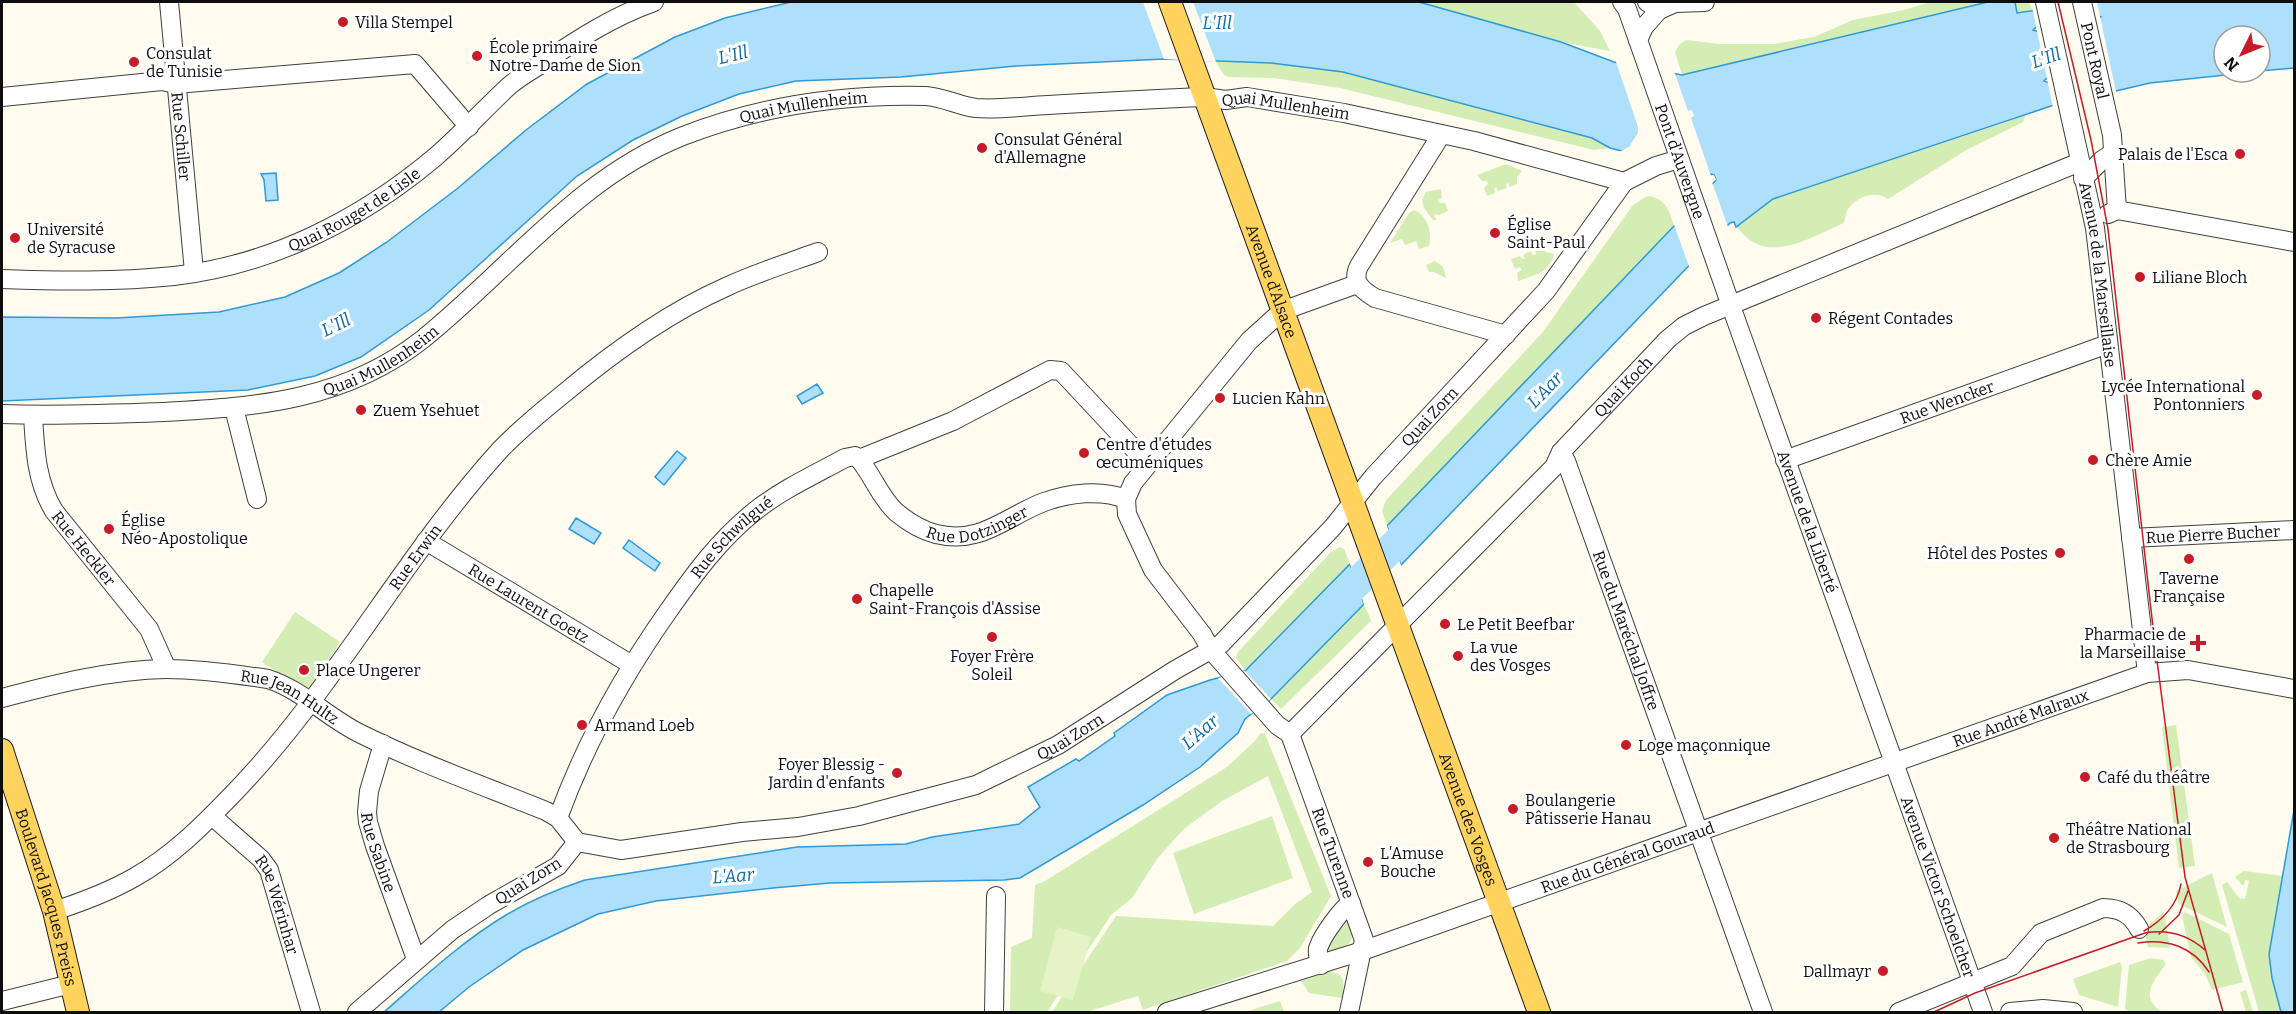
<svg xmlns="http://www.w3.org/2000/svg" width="2296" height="1014" font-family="Bitter,serif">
<rect width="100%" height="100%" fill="#fffbee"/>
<path fill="#d3edb4" d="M1419,2H1574L1600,31L1610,51L1561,42Z
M1931,2H1988L1682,75L1675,52L1679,45L1686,40L1718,44H1774L1814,37L1853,20L1904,10Z
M2015,2H2029L2032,10L2017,13Z
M1232,61L1271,63L1343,72L1592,138L1610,148L1594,150L1340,88L1274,78L1229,77L1224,75L1216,62Z
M2026,114L2023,122L1968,149L1888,199C1876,190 1857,196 1848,209C1846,212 1845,219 1844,223C1817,234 1778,260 1750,240C1745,237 1741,231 1736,227L1772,199L2007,122Z
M1506,164L1522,171L1517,177V184L1510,187L1508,183L1506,184L1507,188L1498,191L1496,187L1494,189L1495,193L1487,196L1484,188L1488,184L1487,181H1482L1477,175Z
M1441,189L1442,198L1438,200L1439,203H1445L1448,211L1439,215L1435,214L1434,216L1437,220H1433L1424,208L1422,200L1426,192Z
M1647,196C1666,198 1669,210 1674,226L1387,526L1382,511L1386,500L1542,333L1633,205Z
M1414,210C1429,217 1432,233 1429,246L1419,249L1416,241L1405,245L1402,239L1390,243L1409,213Z
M1541,248L1545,249L1546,252L1554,254C1548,274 1536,274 1518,281L1517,273L1522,270L1520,267L1515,269L1511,259L1520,256L1522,259L1525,258L1523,255L1531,251L1533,255L1536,254L1535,250Z
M1435,261L1443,267L1446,278L1434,272H1429L1426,265Z
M1340,547L1344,549L1350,564L1245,671L1236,657L1238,652L1331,552Z
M1364,604L1371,621L1281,709L1271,699Z
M295,612L340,642L307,692L262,662Z
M2176,725L2195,866L2179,868L2162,727Z
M1261,733L1265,734L1331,896L1300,948L1287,961L1143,1010L1138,996L1086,1012H1052L1116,916L1273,926L1295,904L1312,892L1268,776L1222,801L1185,828L1171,843L1157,859L1132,898L1111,915L1047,1012H1010L1011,947L1032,938L1035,885L1045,881L1227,767L1255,741Z
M1272,816L1293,878L1194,914L1173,853Z
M2244,871L2283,876L2269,954L2272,978L2281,1012H2259L2222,885L2227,882L2239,898L2245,899L2249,881L2245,880L2244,885H2242L2235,877Z
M2212,873L2227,927L2179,904L2176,891Z
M2164,912L2170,948L2148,947L2144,929Z
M2185,912L2229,934L2243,982L2212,990L2205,974L2191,957L2182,916Z
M1344,918L1349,919C1356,943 1351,945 1329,952L1326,947Z
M2151,958L2163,960L2166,964C2155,979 2138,997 2162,1012H2130L2125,1009L2129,965Z
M2120,962L2122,967L2118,1007L2079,995L2073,979Z
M1328,972C1346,971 1344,984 1342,998L1309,993L1301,981Z
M2246,990L2253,1012H2246L2240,992Z
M1280,1001L1284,1012H1245Z"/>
<path fill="#e5f3c7" d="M1057,927L1091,937L1073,1000L1040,991Z"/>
<path fill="#aee0fb" stroke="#3099d7" stroke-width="1.5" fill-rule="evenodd" d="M791,2H1419L1561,42L1614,62L1682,75L1988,2H2015L2017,13L2089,2H2294V68L2260,71V36H2224V72H2254L2150,83L2051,106L1773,199L1736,227L1734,222L1730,223L1401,565L1387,526L1674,226L1716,180L1714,175L1610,148L1592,138L1343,72L1271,63L1164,59L1016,66L901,77L796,81L739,94L682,116L633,140L577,176L429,310L361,357L315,376L248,390L2,401V317L116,318L219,312L285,297L339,273L387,242L458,188L526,130L587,84L675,37L725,18ZM2095,14L2101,17L2096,21L2039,32L2033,30L2038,26ZM2111,68L2049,83L2044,81L2048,77Z
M276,173L278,200L266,201L264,180L261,174Z
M817,384L823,393L802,404L797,396Z
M677,451L686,458L664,485L655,477Z
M576,518L601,533L594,544L569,529Z
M629,540L660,563L655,571L623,548Z
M1350,564L1364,604L1271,699L1245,719L1238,733L1200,767L1143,805L1020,878L1004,880L830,883L773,888L656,901L598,914L523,950L469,987L439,1012H384C423,978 461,942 506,915C531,900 558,889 585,880L797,847L906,844L932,837L1019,824L1040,807L1028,787L1076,759L1079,761L1115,736L1114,733L1167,695L1210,680L1245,671Z
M2294,810V1012H2281L2272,978L2269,954Z"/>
<path fill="#fffbee" d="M1143,2H1193L1216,62L1164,59Z
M2069,2H2097L2116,92L2053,108L2032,7Z
M1615,59L1674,71L1688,111L1692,110L1694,116L1691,118L1711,176L1714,175L1716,180L1712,182L1728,227L1690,269L1673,222L1711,181L1712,177L1609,151L1619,152L1629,147L1638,133V127Z
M1386,523L1402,568L1399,566L1384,527Z
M1349,561L1352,563L1367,603L1365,607Z
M1245,671L1271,699L1251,714L1218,678Z"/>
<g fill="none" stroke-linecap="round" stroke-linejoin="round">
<path stroke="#aee0fb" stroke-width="30" d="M1328,612L1423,516"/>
<defs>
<g id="minor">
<path id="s1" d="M169,2L194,272"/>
<path id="s2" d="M1622,2L1627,9L1638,40L1731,306L1983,1012"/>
<path d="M1647,2L1659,10L1675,3L1705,2"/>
<path id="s3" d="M2045,2L2095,228L2147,673"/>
<path id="s4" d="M2082,2L2112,135L2117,210"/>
<path d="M1638,40L1644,27L1659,10"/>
<path d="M2,97L162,81L176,84L415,64L469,127"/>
<path d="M1441,135L1359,266C1351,282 1362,290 1375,298L1506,335"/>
<path d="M2083,179L2102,160L2114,152"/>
<path d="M2108,214L2117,210L2294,242"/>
<path id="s5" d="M2,279C59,281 116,282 174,276C271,265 360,220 434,158C461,135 484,109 509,86C519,77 532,70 543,63C578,39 614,16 654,2"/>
<path d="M234,408L257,499"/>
<path id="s6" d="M2,414C56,416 110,414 164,412C258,407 346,400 423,339C509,270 577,178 683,136C760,106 843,94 926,96C943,97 959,106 976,108C999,110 1025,106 1048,105C1100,102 1152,99 1204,97L1226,100L1247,97L1344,113L1474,141L1624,182L1656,166L1679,159"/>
<path id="s7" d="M33,415C35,449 36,481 54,511L149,629L167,669"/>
<path id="s8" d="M1561,452L1566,461L1763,1012"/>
<path id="s9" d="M859,459C873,476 880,497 896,512C908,522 921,530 936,534C981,545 1005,517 1044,502C1069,493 1101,489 1126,499"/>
<path id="s10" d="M1785,460L2108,344"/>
<path id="s11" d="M2131,538L2294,530"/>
<path id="s12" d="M426,541L632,665"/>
<path id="s13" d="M2,698C55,684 110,670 166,669C199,669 235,674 268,679C302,690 327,717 359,733C419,763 484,786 546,811L558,818L577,842"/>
<path id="s14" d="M1290,734L1554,467L1561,452L1668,339L1684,326L1704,316L2080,162"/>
<path id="s15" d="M383,744L369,791L367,812L368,822L375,846L416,959"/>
<path id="s16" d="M212,816L261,859L269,870L311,1012"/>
<path id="s17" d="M558,818C585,744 623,675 669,610C695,573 719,540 755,511C783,489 814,475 845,458L855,456L859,459L953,421L1050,370L1061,371L1148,464"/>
<path id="s18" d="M577,842L621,850L742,832L798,827L859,816L976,785L1058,745L1175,670L1221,644L1333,527L1373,477L1546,291L1624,182"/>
<path id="s19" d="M54,911C82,902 109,892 135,877C172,856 201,827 230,797C333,692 401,559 500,450C519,430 541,412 562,395C612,353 667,313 726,287C756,273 788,263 818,252"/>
<path d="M1321,965C1319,958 1316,952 1319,946C1323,935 1342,908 1351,903"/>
<path d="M2,1001L71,984"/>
<path d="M357,1012L452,930L489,905L558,866L577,842"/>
<path d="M994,1012L996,896"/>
<path id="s20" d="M1167,1012L1362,951L2147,673L2188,670L2294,689"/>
<path d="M1349,1012L1364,940L1290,734L1277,725L1211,650L1202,634L1153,570L1127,514L1126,499L1133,483L1249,341L1282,311L1357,284"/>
<path d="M1899,1012L2012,966L2041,933L2103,908C2120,908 2131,914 2139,929"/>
<path d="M2010,1012L2043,1009L2073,1012"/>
</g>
<g id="major">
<path id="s21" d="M1170,2L1539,1012"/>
<path id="s22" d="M2,750L54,911L78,1012"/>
</g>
</defs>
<use href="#minor" stroke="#404040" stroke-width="20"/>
<use href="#major" stroke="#1e1e1e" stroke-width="24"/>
<use href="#minor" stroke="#fff" stroke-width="18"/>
<use href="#major" stroke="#ffd35e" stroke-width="22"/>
<path stroke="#c81b28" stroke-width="1.5" d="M2058,2L2091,140L2108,229L2155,645L2185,877L2223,1012
M2144,931C2162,921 2177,905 2181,884
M2159,934L2179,915L2188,891
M2138,943C2167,938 2193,947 2209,972
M1934,1012L1975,993L2145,933C2168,929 2188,935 2205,950"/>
</g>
<g fill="#c81b28" stroke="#fff" stroke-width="2">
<circle cx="343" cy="22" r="6"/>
<circle cx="477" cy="56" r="6"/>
<circle cx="134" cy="62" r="6"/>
<circle cx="982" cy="148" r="6"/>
<circle cx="2240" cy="154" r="6"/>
<circle cx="1495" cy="233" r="6"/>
<circle cx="15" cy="238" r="6"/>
<circle cx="2140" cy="277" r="6"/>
<circle cx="1816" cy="318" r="6"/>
<circle cx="2257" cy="395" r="6"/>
<circle cx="1220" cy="398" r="6"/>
<circle cx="361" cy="410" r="6"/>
<circle cx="1084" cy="453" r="6"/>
<circle cx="2093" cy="460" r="6"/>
<circle cx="109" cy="529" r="6"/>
<circle cx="2060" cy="553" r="6"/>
<circle cx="2189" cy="559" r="6"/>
<circle cx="857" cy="599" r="6"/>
<circle cx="1445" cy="624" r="6"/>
<circle cx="992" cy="637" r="6"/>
<path d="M2195 634h6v6h6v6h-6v6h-6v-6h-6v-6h6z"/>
<circle cx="1458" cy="656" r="6"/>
<circle cx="304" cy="670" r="6"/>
<circle cx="582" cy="725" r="6"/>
<circle cx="1626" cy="745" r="6"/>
<circle cx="897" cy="773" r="6"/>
<circle cx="2085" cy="777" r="6"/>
<circle cx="1513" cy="809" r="6"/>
<circle cx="2054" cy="838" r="6"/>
<circle cx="1368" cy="862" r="6"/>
<circle cx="1883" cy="971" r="6"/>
</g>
<g text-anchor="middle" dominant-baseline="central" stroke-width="6" stroke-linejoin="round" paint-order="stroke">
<g font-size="16" fill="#0d0d0d" stroke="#fff" text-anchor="start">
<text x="355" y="22">Villa Stempel</text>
<text x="489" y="47">École primaire<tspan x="489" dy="18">Notre-Dame de Sion</tspan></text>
<text x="146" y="53">Consulat<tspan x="146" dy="18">de Tunisie</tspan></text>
<text x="994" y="139">Consulat Général<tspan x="994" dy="18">d'Allemagne</tspan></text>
<text x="2228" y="154" text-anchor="end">Palais de l'Esca</text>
<text x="1507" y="224">Église<tspan x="1507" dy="18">Saint-Paul</tspan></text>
<text x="27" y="229">Université<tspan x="27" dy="18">de Syracuse</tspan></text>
<text x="2152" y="277">Liliane Bloch</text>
<text x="1828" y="318">Régent Contades</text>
<text x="2245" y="386" text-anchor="end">Lycée International<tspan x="2245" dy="18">Pontonniers</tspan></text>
<text x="1232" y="398">Lucien Kahn</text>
<text x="373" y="410">Zuem Ysehuet</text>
<text x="1096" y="444">Centre d'études<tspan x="1096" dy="18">œcuméniques</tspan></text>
<text x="2105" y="460">Chère Amie</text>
<text x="121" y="520">Église<tspan x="121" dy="18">Néo-Apostolique</tspan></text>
<text x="2048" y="553" text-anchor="end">Hôtel des Postes</text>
<text x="2189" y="578" text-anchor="middle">Taverne<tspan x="2189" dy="18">Française</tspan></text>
<text x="869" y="590">Chapelle<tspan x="869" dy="18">Saint-François d'Assise</tspan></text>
<text x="1457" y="624">Le Petit Beefbar</text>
<text x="2186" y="634" text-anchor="end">Pharmacie de<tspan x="2186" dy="18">la Marseillaise</tspan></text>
<text x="1470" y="647">La vue<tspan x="1470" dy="18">des Vosges</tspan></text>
<text x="992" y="656" text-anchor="middle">Foyer Frère<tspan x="992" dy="18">Soleil</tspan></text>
<text x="316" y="670">Place Ungerer</text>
<text x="594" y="725">Armand Loeb</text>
<text x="1638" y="745">Loge maçonnique</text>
<text x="885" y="764" text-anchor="end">Foyer Blessig -<tspan x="885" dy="18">Jardin d'enfants</tspan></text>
<text x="2097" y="777">Café du théâtre</text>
<text x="1525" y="800">Boulangerie<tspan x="1525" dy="18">Pâtisserie Hanau</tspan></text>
<text x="2066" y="829">Théâtre National<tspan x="2066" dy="18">de Strasbourg</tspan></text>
<text x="1380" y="853">L'Amuse<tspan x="1380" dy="18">Bouche</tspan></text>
<text x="1871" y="971" text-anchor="end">Dallmayr</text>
</g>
<g font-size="16" fill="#0d0d0d" stroke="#fff">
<text stroke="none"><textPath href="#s4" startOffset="60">Pont Royal</textPath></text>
<text stroke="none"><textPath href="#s6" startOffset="1378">Quai Mullenheim</textPath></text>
<text stroke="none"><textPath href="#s6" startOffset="892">Quai Mullenheim</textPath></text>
<text stroke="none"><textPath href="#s1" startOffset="135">Rue Schiller</textPath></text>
<text stroke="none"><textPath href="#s2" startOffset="170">Pont d'Auvergne</textPath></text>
<text stroke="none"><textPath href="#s5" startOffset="366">Quai Rouget de Lisle</textPath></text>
<text stroke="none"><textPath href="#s3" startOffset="278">Avenue de la Marseillaise</textPath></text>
<text stroke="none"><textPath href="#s21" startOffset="297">Avenue d'Alsace</textPath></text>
<text stroke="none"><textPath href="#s6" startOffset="388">Quai Mullenheim</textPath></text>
<text stroke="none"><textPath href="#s14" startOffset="482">Quai Koch</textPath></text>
<text stroke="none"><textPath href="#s10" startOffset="172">Rue Wencker</textPath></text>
<text stroke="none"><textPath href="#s18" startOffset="998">Quai Zorn</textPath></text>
<text stroke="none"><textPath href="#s9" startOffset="154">Rue Dotzinger</textPath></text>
<text stroke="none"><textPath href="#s2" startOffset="552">Avenue de la Liberté</textPath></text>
<text stroke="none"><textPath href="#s11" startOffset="82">Rue Pierre Bucher</textPath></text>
<text stroke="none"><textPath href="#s17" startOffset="333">Rue Schwilgué</textPath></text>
<text stroke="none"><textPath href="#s7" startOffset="147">Rue Heckler</textPath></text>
<text stroke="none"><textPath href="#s19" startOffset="516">Rue Erwin</textPath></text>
<text stroke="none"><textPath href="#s12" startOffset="120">Rue Laurent Goetz</textPath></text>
<text stroke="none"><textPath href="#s8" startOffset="190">Rue du Maréchal Joffre</textPath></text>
<text stroke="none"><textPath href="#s13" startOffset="296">Rue Jean Hultz</textPath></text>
<text stroke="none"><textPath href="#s20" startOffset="903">Rue André Malraux</textPath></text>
<text stroke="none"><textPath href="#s18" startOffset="512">Quai Zorn</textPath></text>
<text stroke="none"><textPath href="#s21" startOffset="870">Avenue des Vosges</textPath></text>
<text stroke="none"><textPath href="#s15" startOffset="112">Rue Sabine</textPath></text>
<text transform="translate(1333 853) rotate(70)">Rue Turenne</text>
<text stroke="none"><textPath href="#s20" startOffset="486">Rue du Général Gouraud</textPath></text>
<text transform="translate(528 881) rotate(-32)">Quai Zorn</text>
<text stroke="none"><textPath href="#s2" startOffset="940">Avenue Victor Schoelcher</textPath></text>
<text stroke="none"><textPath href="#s22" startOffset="154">Boulevard Jacques Preiss</textPath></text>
<text stroke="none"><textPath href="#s16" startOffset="114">Rue Wérinhar</textPath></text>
</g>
<g font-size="18" font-style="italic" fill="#0d69a9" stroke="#fff">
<text x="1217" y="23">L'Ill</text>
<text transform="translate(733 55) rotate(-13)">L'Ill</text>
<text transform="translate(2046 58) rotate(-19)">L'Ill</text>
<text transform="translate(336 325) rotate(-26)">L'Ill</text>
<text transform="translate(1545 390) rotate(-46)">L'Aar</text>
<text transform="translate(1200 732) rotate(-41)">L'Aar</text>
<text transform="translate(733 876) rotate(-4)">L'Aar</text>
</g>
</g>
<rect width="2296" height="1014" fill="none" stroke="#0d0d0d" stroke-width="6"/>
<g transform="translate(2242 54) rotate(227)"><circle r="28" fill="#ffffff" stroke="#9e9e9e" stroke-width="1.5"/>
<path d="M0-4.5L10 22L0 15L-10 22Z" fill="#c81b28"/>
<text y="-9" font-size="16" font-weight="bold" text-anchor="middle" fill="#0d0d0d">N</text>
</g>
</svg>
